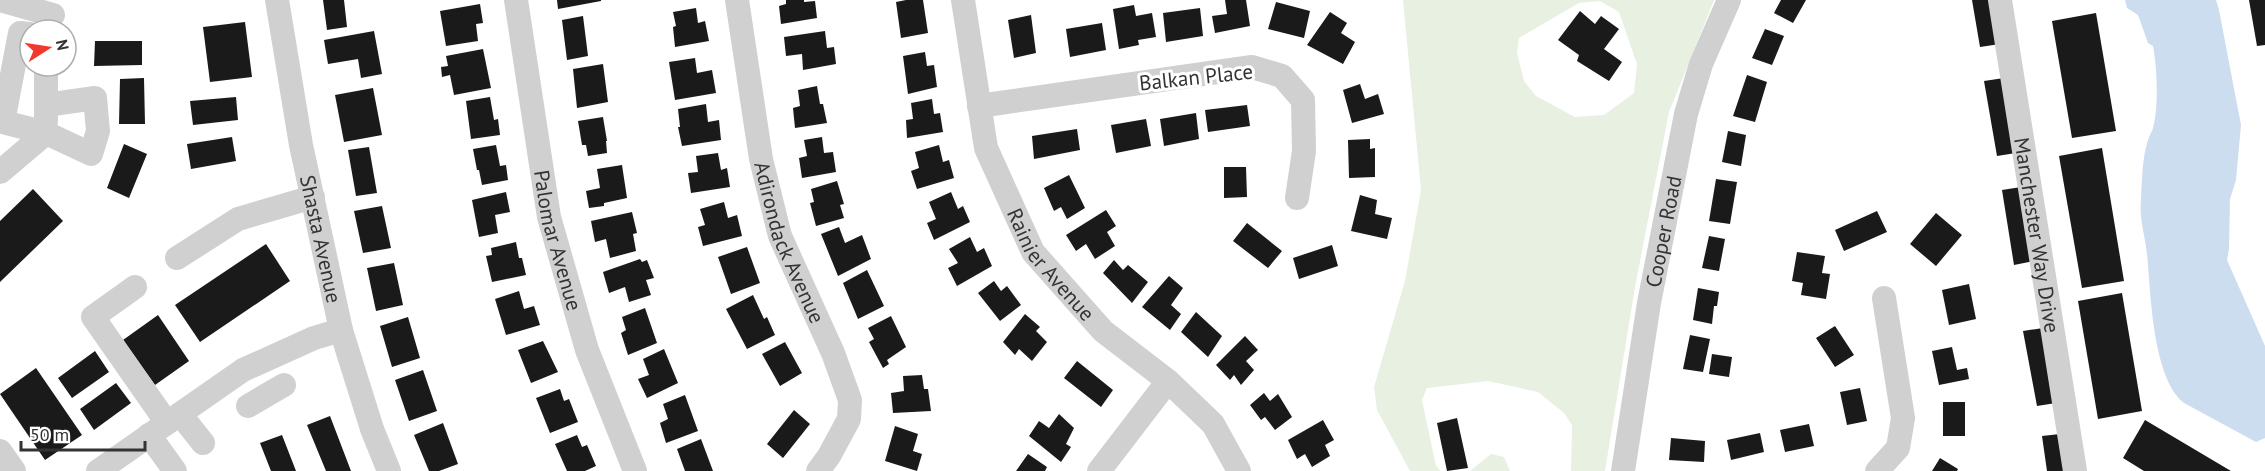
<svg xmlns="http://www.w3.org/2000/svg" width="2265" height="471" font-family="'PT Sans',sans-serif">
<rect width="100%" height="100%" fill="#fff"/>
<path fill="#e7f0e1" fill-rule="evenodd" d="M1403,0H1714L1669,112L1635,287L1605,471H1571L1572,425L1564,413L1538,392L1488,381L1427,388L1422,400L1436,466L1441,471H1410L1377,410L1374,387L1405,281L1421,190ZM1600,1L1619,12L1637,64L1634,93L1604,115L1575,117L1536,96L1524,81L1517,53L1519,38L1579,3Z
M1491,454L1504,457L1510,471H1470Z"/>
<path fill="#cdddf0" d="M2125,0H2216L2219,10L2241,125L2236,180L2230,199L2229,249L2227,260L2265,346V438L2256,442L2184,403C2152,377 2151,293 2147,254C2145,235 2139,219 2141,200C2142,181 2142,158 2148,140C2149,136 2152,132 2153,128C2159,106 2157,67 2153,46L2148,43L2138,15L2127,8Z"/>
<path fill="#1a1a1a" d="M323,0H344L347,27L327,30Z
M557,0H601V1L558,9Z
M786,0H804V2L815,1L817,18L781,24L779,6L786,4Z
M906,0H923L928,33L901,38L896,2Z
M1225,0H1246L1250,26L1215,33L1212,16L1227,14Z
M1781,0H1806L1793,23L1774,13Z
M1972,0H1993L2000,44L1980,47Z
M2249,0H2265V45L2257,46Z
M1276,2L1310,11L1304,38L1268,29Z
M480,4L483,23L476,24L478,41L446,46L440,11Z
M1134,5L1136,16L1152,13L1156,37L1138,40L1139,45L1119,49L1113,9Z
M696,8L698,23L705,21L709,41L675,47L673,27L676,26L673,12Z
M1200,8L1203,36L1166,42L1163,13Z
M1580,11L1595,24L1601,16L1619,29L1604,49L1622,62L1609,81L1577,61L1579,55L1558,40Z
M1330,12L1347,23L1341,33L1355,42L1343,64L1307,45Z
M2096,13L2116,131L2072,138L2052,21Z
M1031,15L1036,53L1014,58L1008,20Z
M583,16L588,56L567,60L562,20Z
M245,22L252,77L210,82L203,27Z
M1102,23L1106,50L1070,57L1066,29Z
M1765,29L1784,36L1772,65L1752,58Z
M374,31L382,74L361,78L358,59L328,64L324,40Z
M825,31L827,48L834,47L836,64L803,70L802,54L786,56L784,37Z
M95,41H142V65L94,66Z
M483,49L491,88L454,95L450,75L442,77L441,67L448,66L446,56Z
M925,52L927,66L934,65L937,87L908,94L903,56Z
M695,58L697,73L712,70L716,93L675,100L669,62Z
M603,64L608,102L577,108L573,69Z
M1747,75L1767,82L1755,122L1733,116Z
M144,78L145,124H119L120,79Z
M2004,78L2016,153L1997,156L1984,81Z
M1360,84L1365,99L1378,94L1384,114L1352,123L1343,90Z
M817,86L820,104H823L827,123L795,128L793,108L800,106L798,90Z
M373,88L382,135L344,142L335,95Z
M236,97L238,120L193,125L190,101Z
M490,97L494,120L498,119L500,135L471,139L466,101Z
M932,99L934,114L940,113L943,132L907,138L906,120L913,119L911,103Z
M706,104L708,122L719,120L721,140L682,146L678,127H680L678,109Z
M1247,105L1250,126L1208,132L1205,110Z
M1196,113L1199,139L1164,146L1160,119Z
M603,117L607,141H606L607,153L588,156L586,145H582L578,121Z
M1146,119L1151,146L1116,153L1111,125Z
M1077,129L1080,150L1034,159L1032,136Z
M1728,131L1746,135L1741,166L1722,162Z
M232,137L236,161L191,169L187,144Z
M822,137L824,153L833,152L836,172L802,178L799,158L807,156L804,140Z
M1370,139V149L1375,148V177L1349,178L1348,140Z
M124,144L147,154L129,198L107,188Z
M496,145L500,166L506,165L508,180L482,185L479,170H477L473,149Z
M939,145L943,162L949,160L954,178L917,189L911,171L919,168L915,152Z
M369,147L377,193L356,196L348,150Z
M2102,148L2124,281L2082,288L2059,156Z
M718,153L721,170L727,168L730,187L691,193L688,173L698,172L696,156Z
M622,165L627,198L604,203V206L589,208L586,191L600,188L597,169Z
M1224,167H1246L1247,197L1224,198Z
M1069,175L1085,208L1067,219L1061,207L1054,211L1044,188Z
M1716,179L1737,182L1730,224L1709,221Z
M837,181L844,204L840,205L844,218L816,226L810,203L814,202L811,189Z
M2021,187L2034,261L2014,265L2002,190Z
M33,189L63,221L0,282V221Z
M506,192L510,212L495,215L498,233L479,237L472,200Z
M951,192L958,209L963,206L970,222L934,240L927,223L936,219L929,202Z
M1360,195L1377,200L1375,214L1392,218L1387,239L1351,231Z
M724,202L728,218L737,215L742,236L703,246L698,227L705,225L700,209Z
M382,206L391,248L363,253L354,211Z
M1106,210L1116,226L1107,232L1115,246L1095,259L1086,244L1076,251L1066,235Z
M1877,211L1887,232L1844,251L1835,230Z
M632,212L637,233L633,234L636,251L610,258L606,239L595,242L591,221Z
M1936,213L1962,235L1936,266L1910,244Z
M1247,223L1282,251L1268,268L1233,241Z
M839,227L845,243L862,235L871,259L838,276L821,234Z
M1709,236L1725,239L1719,271L1702,268Z
M970,237L977,252L984,248L992,266L957,286L948,268L958,263L949,249Z
M516,242L519,258H522L526,275L492,282L486,256L492,255L491,248Z
M266,244L290,281L200,342L175,305Z
M1332,245L1338,266L1299,279L1293,258Z
M747,247L760,283L731,294L718,257Z
M1797,252L1825,256L1822,273L1830,274L1826,299L1801,295L1803,283L1792,281Z
M640,259L642,262L647,260L654,278L646,280L651,295L629,302L625,287L609,293L603,272Z
M1114,260L1123,270L1128,265L1148,282L1132,303L1103,273Z
M394,263L403,305L376,311L367,268Z
M867,270L884,306L858,319L843,283Z
M1169,276L1183,288L1171,305L1181,314L1170,330L1142,307Z
M994,281L1001,291L1007,286L1021,305L1000,321L978,293Z
M1969,284L1976,319L1949,325L1942,290Z
M1698,288L1719,292L1717,306H1714L1712,324L1693,320Z
M519,291L524,309L534,306L540,325L506,335L495,299Z
M2122,293L2142,411L2098,419L2078,301Z
M753,295L764,319L767,317L775,335L747,349L726,309Z
M645,308L657,343L628,355L621,333L626,330L622,317Z
M1196,312L1222,336L1208,357L1181,332Z
M1025,314L1040,327L1036,331L1047,342L1032,361L1019,349L1015,355L1003,342Z
M158,315L189,361L155,385L123,340Z
M891,316L906,347L887,360L889,364L883,368L869,342L874,339L868,328Z
M408,317L420,358L392,367L380,326Z
M1835,326L1854,355L1835,367L1816,338Z
M2043,328L2056,403L2037,406L2023,331Z
M1690,335L1710,339L1703,372L1683,369Z
M1245,336L1258,350L1246,361L1254,370L1241,385L1234,375L1230,380L1216,365Z
M543,341L558,372L531,383L518,350Z
M785,342L802,373L780,386L762,354Z
M1952,347L1957,370L1967,368L1969,379L1939,385L1932,351Z
M664,349L678,383L647,398L638,379L649,375L643,359Z
M95,351L109,372L72,398L58,378Z
M1712,354L1732,357L1729,377L1709,374Z
M1077,361L1113,390L1101,407L1064,378Z
M36,368L82,435L45,460L0,394Z
M423,370L437,411L409,421L395,380Z
M922,375L924,389H928L931,411L893,413L891,393L904,391L903,376Z
M116,383L131,403L94,430L80,409Z
M1860,388L1867,421L1847,425L1840,392Z
M560,389L564,401L569,399L578,422L550,433L536,398Z
M1264,393L1270,401L1278,394L1292,417L1275,430L1265,417L1261,420L1250,405Z
M685,395L698,431L666,443L660,423L668,419L663,404Z
M1943,402H1965V436H1943Z
M794,410L810,424L783,458L767,444Z
M1059,414L1074,428L1066,444L1071,447L1061,462L1029,436L1039,421L1049,428Z
M330,416L351,471H326L307,425Z
M1457,418L1468,468L1447,471L1437,423Z
M1323,420L1334,440L1325,445L1330,456L1312,467L1305,454L1297,459L1288,440Z
M2145,420L2231,471H2144L2123,458Z
M443,423L458,464L439,471H429L414,435Z
M1809,424L1814,446L1785,452L1780,430Z
M895,426L918,434L913,451L922,454L917,471L885,461Z
M1760,433L1764,452L1731,460L1727,440Z
M2060,434L2066,471H2047L2042,436Z
M282,435L296,471H271L260,443Z
M577,435L582,447L587,445L596,466L585,471H567L555,444Z
M1671,438L1705,441L1704,462L1669,460Z
M701,439L713,471H685L677,449Z
M1028,454L1047,467L1045,471H1016Z
M1940,458L1958,469L1957,471H1932Z"/>
<g fill="none" stroke-linecap="round" stroke-linejoin="round">
<g stroke="#d0d0d0" stroke-width="24">
<path d="M0,0L53,15"/>
<path id="s1" d="M277,0L301,145L341,330L372,429L389,471"/>
<path id="s2" d="M516,0L549,217L587,350L635,471"/>
<path id="s3" d="M737,0L761,159L780,236L833,353L850,400L849,419L829,456L818,471"/>
<path id="s4" d="M963,0L986,148L1033,252L1103,331L1168,381L1213,424L1239,471"/>
<path id="s5" d="M2000,0L2075,471"/>
<path d="M30,34L20,33L3,122L46,133L91,154L98,131L95,98L46,105"/>
<path d="M46,66V121"/>
<path d="M979,106L1252,67L1282,76L1303,100L1304,151L1297,198"/>
<path d="M0,172L46,133"/>
<path d="M177,258L238,219L313,197"/>
<path d="M135,287L93,317L167,423"/>
<path d="M248,406L284,385"/>
<path d="M180,414L203,443"/>
<path d="M149,435L175,471"/>
<path d="M0,451L14,471"/>
<path d="M98,471L243,370L314,338L341,330"/>
<path d="M1099,471L1168,381"/>
<path id="s6" d="M1623,471L1649,303L1686,114L1701,64L1729,0"/>
<path d="M1877,471L1898,448L1903,418L1884,298"/>
</g>
</g>
<g text-anchor="middle" dominant-baseline="central" stroke-width="6" stroke-linejoin="round" paint-order="stroke">
<g font-size="21" fill="#333" stroke="#fff">
<text transform="translate(1196 77) rotate(-6)">Balkan Place</text>
<text stroke="none"><textPath href="#s6" startOffset="243">Cooper Road</textPath></text>
<text stroke="none"><textPath href="#s5" startOffset="238">Manchester Way Drive</textPath></text>
<text stroke="none"><textPath href="#s1" startOffset="243">Shasta Avenue</textPath></text>
<text stroke="none"><textPath href="#s2" startOffset="244">Palomar Avenue</textPath></text>
<text stroke="none"><textPath href="#s3" startOffset="249">Adirondack Avenue</textPath></text>
<text stroke="none"><textPath href="#s4" startOffset="284">Rainier Avenue</textPath></text>
</g>
</g>
<g transform="translate(48 48) rotate(78)"><circle r="28" fill="#ffffff" stroke="#adadad" stroke-width="1.5"/>
<path d="M0-4.5L10 22L0 15L-10 22Z" fill="#f2392d"/>
<text y="-9" font-size="16" font-weight="bold" text-anchor="middle" fill="#333333">N</text>
</g>
<path d="M21 441v9h124v-9" fill="none" stroke="#333333" stroke-width="3"/>
<text x="30" y="441" font-size="18" fill="#333333" stroke="#ffffff" stroke-width="4.5" paint-order="stroke">50 m</text>
</svg>
